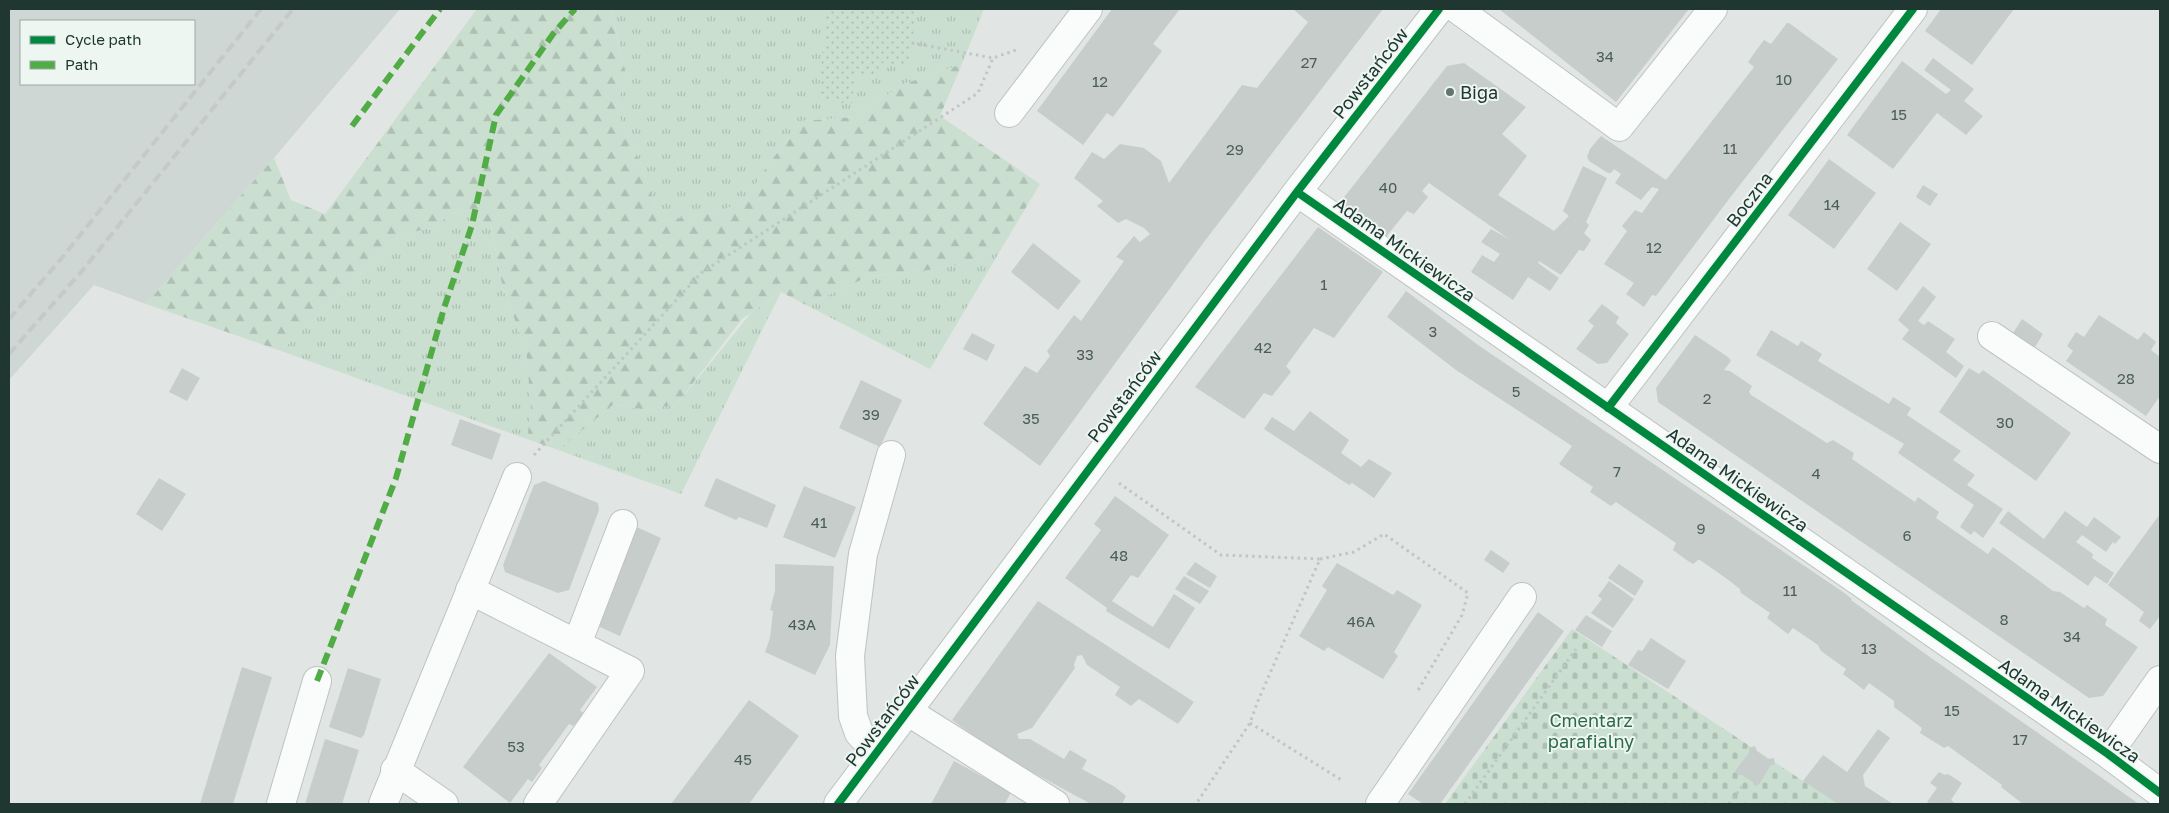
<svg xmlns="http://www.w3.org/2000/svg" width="2169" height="813" font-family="'Golos Text',sans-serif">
<defs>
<pattern id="grass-tufts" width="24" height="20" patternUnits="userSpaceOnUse" patternTransform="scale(1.25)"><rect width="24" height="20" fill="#cadfd0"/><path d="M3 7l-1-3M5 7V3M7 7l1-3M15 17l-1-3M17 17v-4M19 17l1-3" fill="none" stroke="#adc0b3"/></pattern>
<pattern id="forest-firs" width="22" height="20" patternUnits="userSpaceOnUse" patternTransform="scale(1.25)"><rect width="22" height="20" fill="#cadfd0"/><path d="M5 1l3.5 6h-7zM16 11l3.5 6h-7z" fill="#adc0b3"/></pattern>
<pattern id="cemetery-stones" width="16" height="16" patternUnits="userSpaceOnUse" patternTransform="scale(1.25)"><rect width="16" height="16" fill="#cadfd0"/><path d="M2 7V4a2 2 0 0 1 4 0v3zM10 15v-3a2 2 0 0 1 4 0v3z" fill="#adc0b3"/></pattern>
<pattern id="park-dots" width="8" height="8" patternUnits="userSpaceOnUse" patternTransform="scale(1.25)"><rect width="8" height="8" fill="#cadfd0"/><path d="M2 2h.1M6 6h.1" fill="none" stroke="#adc0b3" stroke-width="1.8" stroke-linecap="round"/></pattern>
</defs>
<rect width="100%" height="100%" fill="#e1e6e4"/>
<path fill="#ced7d4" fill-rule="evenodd" d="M9,9H400L274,158L146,304L94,285L9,380ZM21,21H194V84H21Z"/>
<path fill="url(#grass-tufts)" d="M611,9H984L962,64L904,84L854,117L802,121L767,166L744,203L706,214L661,221L640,162L615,106L627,79Z
M457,211L491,225L503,289L526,349L531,410L527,439L281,351L400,235L430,228Z
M1003,246L930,369L806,305L870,276L923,271L962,264Z
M781,292L681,494L558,450L614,404L646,410L677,404L751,313Z"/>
<path fill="url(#forest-firs)" d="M477,9H611L627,79L615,106L640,162L661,221L706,214L744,203L767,166L802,121L854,117L904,84L962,64L940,116L1040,184L1003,246L962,264L923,271L870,276L806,305L781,292L742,319L677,404L646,410L614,404L558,450L527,439L531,410L526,349L503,289L491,225L457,211L430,228L400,235L281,351L146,304L274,158L291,200L325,214Z"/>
<path fill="url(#cemetery-stones)" d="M1572,629L1838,804H1445Z"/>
<path fill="url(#park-dots)" d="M827,9H916L910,66L882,63L880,77L855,75L852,104L818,100Z"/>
<path fill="#c7cdcb" d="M1112,9H1180L1153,44L1162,51L1113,117L1107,113L1083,145L1037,111Z
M1293,9H1383L1204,242L1040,466L983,424L1025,366L1037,373L1050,356L1047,351L1074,315L1081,321L1124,261L1116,257L1134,236L1140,242L1150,234L1144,228L1126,219L1118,223L1097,206L1103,201L1074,178L1092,152L1104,159L1120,144L1144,148L1161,161L1169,183L1242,85L1257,88L1308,22Z
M1499,9H1689L1616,102Z
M1941,9H2014L1972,65L1925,31Z
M1787,23H1789L1838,59L1729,199L1656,296L1652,295L1644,307L1626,294L1634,283L1604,264L1627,231L1622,226L1635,210L1642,213L1659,189L1652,187L1641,200L1615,183L1621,174L1614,169L1611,173H1608L1589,161L1587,157L1590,149L1601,136L1666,180L1754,67L1748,62L1755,52L1764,40L1771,44Z
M1933,58L1974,89L1964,101L1983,116L1966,135L1937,113L1893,169L1847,135L1902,61L1946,94L1951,90L1924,70Z
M1464,63L1526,107L1502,134L1527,156L1498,195L1554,231L1569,216L1563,211L1583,166L1607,178L1586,222L1589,225L1584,233L1591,240L1584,251L1579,250L1561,275L1539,261L1538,263L1559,278L1550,291L1528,277L1513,300L1471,272L1482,255L1494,262L1500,254L1481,242L1491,229L1509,239L1429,183L1422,191L1428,197L1414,214L1407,211L1385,238L1338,205L1447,66Z
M1829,159L1876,193L1834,249L1788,215Z
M1923,185L1938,194L1930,206L1916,197Z
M1900,222L1931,244L1897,291L1867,269Z
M1318,227L1383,272L1334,338L1314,328L1286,366L1291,372L1272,396L1264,393L1244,419L1195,387Z
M1033,243L1081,281L1058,310L1011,272Z
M1923,286L1936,297L1918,321L1924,325L1928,321L1955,339L1946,352L1964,366L1956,378L1902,339L1909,330L1898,320Z
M1406,291L1478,345L1843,592L1852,599L1851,600L1927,655L2139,804H2023L2001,787L2002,785L1948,746L1944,748L1920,733L1922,728L1894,707V701L1869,683L1864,690L1843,674L1846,669L1821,651L1818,645L1793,628L1788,634L1767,618L1770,613L1741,593L1740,589L1727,579L1700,560H1698L1693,564L1688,561L1673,550L1676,543L1616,502L1611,506L1590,492L1593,487L1559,464L1572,446L1456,370L1387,317Z
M1602,304L1619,317L1616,323L1629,334L1607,363L1598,364L1576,349L1594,326L1588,321Z
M2099,315L2138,340L2144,332L2156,342L2151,350L2160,357V396L2146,416L2066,361L2073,351L2067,346L2076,332L2084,337Z
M2022,319L2043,334L2035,347H2031L2013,333Z
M1771,330L1798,346L1801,341L1822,354L1818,361L1889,404L1893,397L1911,408L1907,415L1961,451L1953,460L1975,475L1967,485L2003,509L1983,538L1974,531L1971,535L1960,527L1974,505L1898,453L1904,444L1756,355Z
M972,333L995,345L987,361L963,349Z
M1695,335L1728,357L1731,361L1724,370L1730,371L1752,386L1749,392L1751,395L1827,443L1833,440L1854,453L1852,459L1915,502L1918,497L1921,499L1939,512L1936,518L1988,554L1993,547L2053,591L2060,592L2084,608L2087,605L2107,619L2105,625L2138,647L2103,696L2089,698L1658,402L1656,388Z
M182,368L200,378L187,401L169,392Z
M1969,368L1979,374L1983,370L2071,433L2036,481L1939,412Z
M861,380L902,400L880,447L839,428Z
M1310,411L1349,440L1341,453L1361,467L1369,459L1392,473L1374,498L1352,483L1349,485L1264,429L1272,417L1294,431Z
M460,419L501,434L492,460L451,445Z
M159,478L186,494L162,531L136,514Z
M716,478L776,505L767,528L739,517L736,520L704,506Z
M544,481L598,503L599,510L569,590L558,593L505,572L503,565L534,485Z
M804,486L856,507L835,558L783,537Z
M1115,496L1169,535L1138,578L1131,575L1112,601L1153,627L1174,594L1195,608L1169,649L1106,611L1107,608L1065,578L1101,530L1094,524Z
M2008,511L2044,539L2065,511L2087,527L2094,517L2121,537L2115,544L2113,542L2106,552L2082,535L2076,542L2093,554L2092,558L2114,573L2107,584L2095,576L2088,586L1999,523Z
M2160,514V616L2150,629L2139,621L2144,612L2108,585Z
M632,525L661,538L620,636L591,623Z
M1491,550L1510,563L1503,573L1484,560Z
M1195,562L1217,576L1210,588L1186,574Z
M1337,563L1393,595L1397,590L1422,605L1394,652L1398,656L1383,679L1328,647L1324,651L1299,636L1327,590L1322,586Z
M775,564L834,566L830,645L815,675L765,652L770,638L773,611L770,610L775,591Z
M1619,564L1644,581L1635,596L1608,578Z
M1184,576L1209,591L1200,604L1175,589Z
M1609,581L1634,599L1613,628L1591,613L1602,599L1598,596Z
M1038,601L1194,702L1178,724L1139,699L1131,706L1115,695L1120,687L1087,665L1082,655L1077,656L1074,665L1075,668L1032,728L1017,734L1019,739H1030L1064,759L1070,750L1087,760L1082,769L1115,787L1126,796L1122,804H1091L1001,755L952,720Z
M1538,612L1564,631L1440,804H1423L1408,794Z
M1586,615L1612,631L1602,647L1575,630Z
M1651,638L1686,661L1668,689L1628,665L1638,650L1642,651Z
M549,653L597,687L580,710L583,713L580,718L573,726L569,724L539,765L542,768L532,782L528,779L510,803L463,767Z
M242,667L272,677L233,804H200Z
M348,668L381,679L364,735L361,738L329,727Z
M749,700L799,736L749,804H671Z
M1878,729L1890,738L1863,775L1865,786L1893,804H1838L1803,781L1823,755L1847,772Z
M325,739L359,750L342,804H305Z
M1755,746L1757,751L1768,759L1774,758L1775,764L1770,766L1759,785L1754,786L1753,782L1742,775H1738L1735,771L1749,753V748Z
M954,761L1011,792L1005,804H931Z
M1939,772L1945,775L1948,774L1962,783L1951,800L1956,804H1930L1927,802L1937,788L1930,783Z"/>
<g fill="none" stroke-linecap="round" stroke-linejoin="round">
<defs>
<path id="minor" d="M1457,9L1619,127L1713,9
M1009,113L1088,9
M1297,192L2108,754L2160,793
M1992,336L2160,449
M1608,408L1913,9
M470,590L630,671L538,804
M577,644L623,524
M907,711L1055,804
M877,752L859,733L853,716L850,656L863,554L891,455
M2108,754L2160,680
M395,770L444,804
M281,804L317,681
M383,804L517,477
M838,804L1297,192L1439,9
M1380,804L1522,597"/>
</defs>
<use href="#minor" stroke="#bec3c1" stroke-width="30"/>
<path stroke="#bfc6c5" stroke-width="3" stroke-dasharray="2.5 4" stroke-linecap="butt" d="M912,43L993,58
M534,455L701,273L978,93L993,58L1019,49
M1119,483L1221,555L1320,559L1257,703L1250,723L1196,804
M1320,559L1354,552L1384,534L1468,593L1462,615L1417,692
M1250,723L1343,781
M1465,804L1576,649
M1729,804L1743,785"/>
<use href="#minor" stroke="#fafbfb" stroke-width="28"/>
<path stroke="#c5c9c8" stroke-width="4" stroke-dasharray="10 5" stroke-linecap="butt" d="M9,319L61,259L261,9
M9,354L82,271L293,9"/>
<path stroke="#52ac45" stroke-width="6" stroke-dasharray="12 6" stroke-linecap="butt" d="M352,126L440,9
M317,681L396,478L444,308L472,225L496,115L553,34L575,9"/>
<defs>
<path id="cycleway" d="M1297,192L2108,754L2160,793
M1608,408L1913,9
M838,804L1297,192L1439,9"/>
</defs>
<use href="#cycleway" stroke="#eef6f2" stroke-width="11"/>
<use href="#cycleway" stroke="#00873e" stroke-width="8"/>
</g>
<circle fill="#647470" stroke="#eef6f2" stroke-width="2" cx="1450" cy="92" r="5"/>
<g text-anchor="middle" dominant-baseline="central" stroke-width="4" stroke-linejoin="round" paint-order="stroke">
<g font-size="15" fill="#4a5d58">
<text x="1605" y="56">34</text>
<text x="1309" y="62">27</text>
<text x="1784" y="79">10</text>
<text x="1100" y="81">12</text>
<text x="1899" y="114">15</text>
<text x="1730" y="148">11</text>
<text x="1235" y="149">29</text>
<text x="1388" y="187">40</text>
<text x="1832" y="204">14</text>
<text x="1654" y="247">12</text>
<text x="1324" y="284">1</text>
<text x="1433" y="331">3</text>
<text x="1263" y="347">42</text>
<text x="1085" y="354">33</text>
<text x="2126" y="378">28</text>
<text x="1516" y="391">5</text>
<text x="1707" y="398">2</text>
<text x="871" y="414">39</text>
<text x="1031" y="418">35</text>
<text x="2005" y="422">30</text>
<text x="1617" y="471">7</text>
<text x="1816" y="473">4</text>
<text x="819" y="522">41</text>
<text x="1701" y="528">9</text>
<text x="1907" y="535">6</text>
<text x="1119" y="555">48</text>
<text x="1790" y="590">11</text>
<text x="2004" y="619">8</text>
<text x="1361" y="621">46A</text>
<text x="802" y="624">43A</text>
<text x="2072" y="636">34</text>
<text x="1869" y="648">13</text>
<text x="1952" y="710">15</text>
<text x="2020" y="739">17</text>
<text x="516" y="746">53</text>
<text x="743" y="759">45</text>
</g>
<g font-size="18" fill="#203731" stroke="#eef6f2">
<text transform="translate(1370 73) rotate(-52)">Powstańców</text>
<text transform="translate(1749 199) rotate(-53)">Boczna</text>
<text transform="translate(1405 249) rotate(35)">Adama Mickiewicza</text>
<text transform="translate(1124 396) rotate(-53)">Powstańców</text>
<text transform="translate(1738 479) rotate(35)">Adama Mickiewicza</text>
<text transform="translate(2070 710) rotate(35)">Adama Mickiewicza</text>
<text transform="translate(882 720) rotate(-53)">Powstańców</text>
</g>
<g font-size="18" fill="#203731" stroke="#eef6f2" text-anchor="start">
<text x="1460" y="92">Biga</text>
</g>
<g font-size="18" fill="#2c6c45" stroke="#eef6f2">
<text x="1591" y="720">Cmentarz<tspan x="1591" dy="21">parafialny</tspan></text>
</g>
</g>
<rect width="2169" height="813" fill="none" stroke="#203731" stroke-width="20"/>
<rect x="20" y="20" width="175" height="65" fill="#eef6f2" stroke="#9caaa5"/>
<rect x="30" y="36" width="25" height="8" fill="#00873e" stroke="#9caaa5"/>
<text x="65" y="45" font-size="15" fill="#203731">Cycle path</text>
<rect x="30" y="61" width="25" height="8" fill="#52ac45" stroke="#9caaa5"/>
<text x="65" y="70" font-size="15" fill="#203731">Path</text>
</svg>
